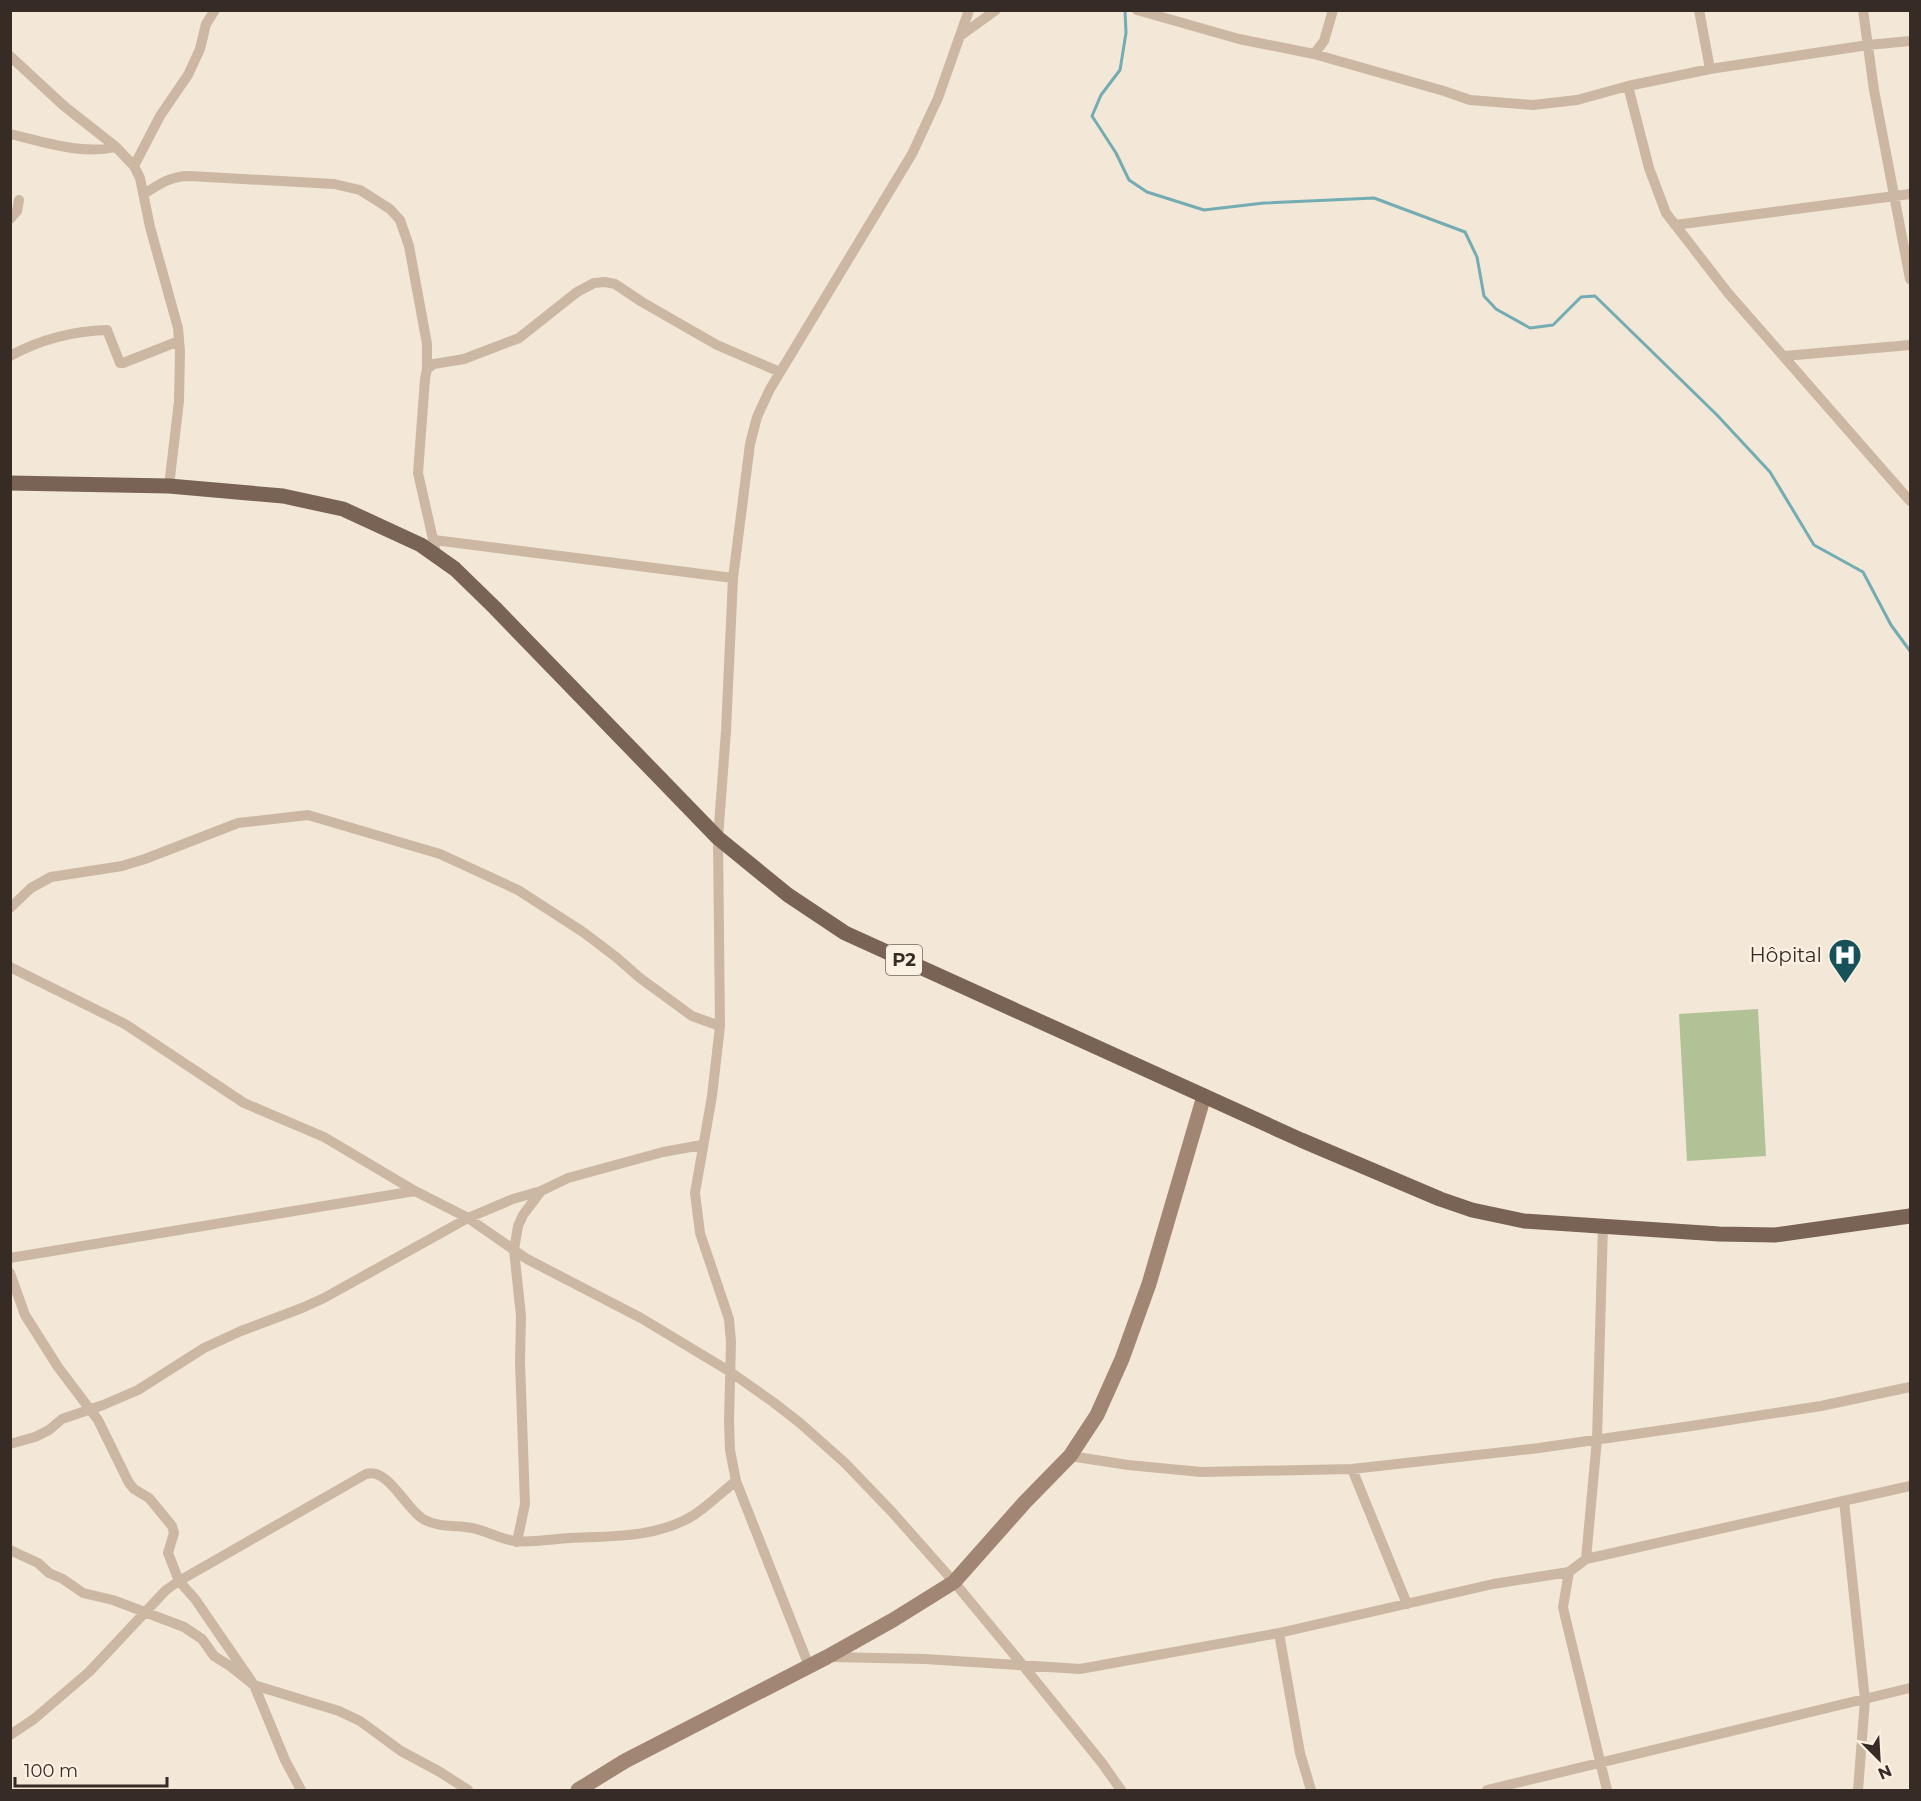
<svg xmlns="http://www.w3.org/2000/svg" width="1921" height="1801" font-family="Montserrat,sans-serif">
<rect width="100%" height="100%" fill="#f3e7d7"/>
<path fill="#b1c396" d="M1758,1009L1766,1156L1687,1161L1679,1014Z"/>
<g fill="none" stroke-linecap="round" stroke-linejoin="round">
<path stroke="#73acb2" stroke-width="3" d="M1125,10L1126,33L1120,70L1101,95L1092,116L1116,153L1129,180L1147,192L1204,210L1264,203L1374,198L1465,232L1477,257L1484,296L1496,309L1530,328L1553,325L1581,297L1595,296L1717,415L1770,472L1814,545L1863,572L1891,625L1910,651"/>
<path stroke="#ccb8a2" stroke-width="10" d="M1137,10L1239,39L1314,54L1444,91L1470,100L1533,105L1577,100L1628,86L1710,69L1868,45L1910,41
M1699,10L1710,69
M1863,10L1874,90L1910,279
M960,36L996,10
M1314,54L1324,41L1333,10
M10,56L64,106L116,147L134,166L140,178L150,227L178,328L180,351L179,401L169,486
M1628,86L1649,168L1666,213L1728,293L1910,501
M10,134C44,142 81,155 116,147
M134,166L160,116L188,75L200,49L206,24L215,10
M144,194C159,184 171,176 189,176L334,184L360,190L390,209L400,220L409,246L427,344V369
M10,219L17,211L19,200
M1675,225L1910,194
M10,356C41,339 73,331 107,330L120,363H123L179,341
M1784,356L1910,345
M434,540L733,578
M437,557L418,473L425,379L427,369L434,364L464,359L519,338L577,292L594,283L605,282L615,284L642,302L717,345L780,372
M10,908L31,888L51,877L122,866L145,859L238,823L308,815L440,854L518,890L583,932L616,957L640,978L692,1016L720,1026
M10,967L125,1024L244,1103L324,1137L415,1191L468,1218L527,1259L641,1318L729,1371L773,1402L800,1423L845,1463L892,1512L954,1582L1021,1663L1102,1763L1121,1790
M10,1258L415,1191
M10,1273L25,1315L58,1367L98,1420L129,1483L134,1489L149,1498L172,1526L174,1533L168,1553L179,1581L195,1599L254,1685L285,1760L301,1790
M10,1444L35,1437L49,1430L62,1419L103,1405L138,1390L204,1348L241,1331L302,1308L324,1298L468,1218L513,1199L541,1191
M1070,1456L1128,1465L1201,1472L1352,1469L1539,1448L1691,1426L1821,1406L1910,1387
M1352,1469L1407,1604
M1844,1501L1865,1700L1858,1790
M517,1542L525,1504L520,1362L521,1316L514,1250L518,1226L523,1215L541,1191L568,1178L663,1152L702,1145
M10,1550L38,1563L49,1573L63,1579L83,1593L113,1600L184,1627L202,1639L214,1656L230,1666L254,1685L339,1711L360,1721L401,1751L440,1772L468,1790
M1586,1559L1597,1439L1603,1225
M1569,1572L1563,1607L1565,1616L1607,1790
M1279,1633L1300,1753L1311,1790
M830,1657L925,1659L1080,1669L1279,1633L1493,1584L1569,1572L1586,1559L1910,1486
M809,1666L736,1481L730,1450L729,1421L731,1342L729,1319L700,1233L695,1193L712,1096L720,1026L718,838L726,731L733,578L750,444L757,417L770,389L912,154L938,98L969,10
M10,1735L34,1719L89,1672L166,1590L179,1581L366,1474C388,1467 405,1508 423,1519C439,1528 455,1525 472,1528C487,1531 500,1539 515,1541C531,1543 553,1539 570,1538C612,1536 657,1538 694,1515C709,1505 722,1492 736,1481
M1487,1790L1910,1688"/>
<path stroke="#a08673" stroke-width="15" d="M578,1790L625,1761L827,1657L893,1620L954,1582L1025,1502L1070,1456L1097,1415L1122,1359L1149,1284L1204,1096"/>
<path stroke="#796354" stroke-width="15" d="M10,483L169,486L283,496L343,509L421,545L455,569L495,608L718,838L788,895L845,933L1301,1140L1440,1199L1472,1210L1524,1221L1719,1234L1775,1235L1910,1216"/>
</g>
<defs>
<symbol id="hospital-pin" viewBox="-11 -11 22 30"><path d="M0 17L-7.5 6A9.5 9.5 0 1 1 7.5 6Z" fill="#17525b" stroke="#fbf1e3"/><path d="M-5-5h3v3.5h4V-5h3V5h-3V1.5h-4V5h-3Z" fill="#fff"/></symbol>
</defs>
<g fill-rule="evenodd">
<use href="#hospital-pin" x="1826" y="936" width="38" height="52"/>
</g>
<g text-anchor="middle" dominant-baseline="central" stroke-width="5" stroke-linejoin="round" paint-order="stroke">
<rect fill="#fbf1e3" stroke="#71665e" stroke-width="1.5" x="886" y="945" width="36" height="30" rx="4.5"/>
<g font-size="18" font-weight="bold" fill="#362b25">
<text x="904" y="960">P2</text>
</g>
<g font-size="20" fill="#362b25" stroke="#fbf1e3" text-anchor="end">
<text x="1822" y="955">Hôpital</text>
</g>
</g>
<rect width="1921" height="1801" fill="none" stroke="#362b25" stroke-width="24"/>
<g transform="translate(1879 1759) rotate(156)" stroke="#fbf1e3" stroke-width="4.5" paint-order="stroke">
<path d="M0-4.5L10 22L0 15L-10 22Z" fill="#362b25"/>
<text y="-9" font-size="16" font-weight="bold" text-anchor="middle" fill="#362b25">N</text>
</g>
<path d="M15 1777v9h152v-9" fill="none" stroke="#362b25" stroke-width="3"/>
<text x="24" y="1777" font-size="18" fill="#362b25" stroke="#fbf1e3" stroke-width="4.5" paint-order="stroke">100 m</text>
</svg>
